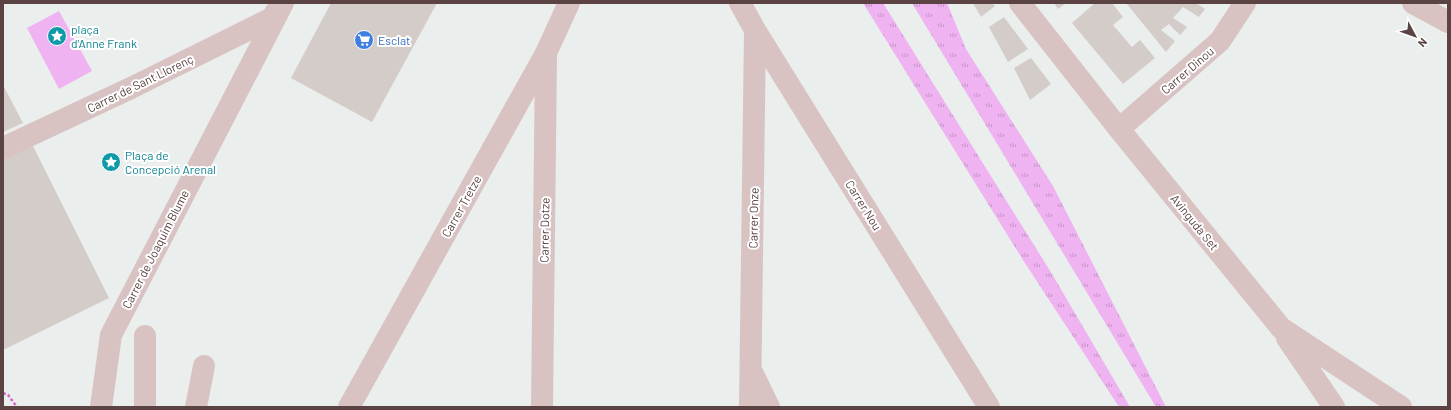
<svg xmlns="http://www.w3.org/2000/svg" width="1451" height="410" font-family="Barlow,sans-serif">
<defs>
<pattern id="grass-tufts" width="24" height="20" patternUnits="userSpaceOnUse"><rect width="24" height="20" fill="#efb3f2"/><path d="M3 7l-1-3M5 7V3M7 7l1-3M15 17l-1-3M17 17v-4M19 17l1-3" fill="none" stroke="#c593c6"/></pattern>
</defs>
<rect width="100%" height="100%" fill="#eaeeed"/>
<path fill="url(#grass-tufts)" d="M863,3H883L1052,274L1130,407H1119L1023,260Z
M912,3H947L966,49L1053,186L1166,407H1156Z"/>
<path fill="#efb3f2" d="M59,11L92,71L59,89L27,28Z"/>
<path fill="#d4ccc9" d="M331,3H437L372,122L291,78Z
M973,3H992L995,6L981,17Z
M1054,3H1066L1058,9Z
M1095,3H1112L1123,17L1113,25L1132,47L1140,40L1155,58L1123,84L1072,23Z
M1126,3H1196L1205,9L1199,17L1183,7L1173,18L1187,27L1180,35L1169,24L1161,30L1175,41L1166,52Z
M1004,17L1028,49L1008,62L989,27Z
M1031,58L1051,84L1030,100L1014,68Z
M3,85L23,123L3,132Z
M32,144L109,298L3,350V158Z"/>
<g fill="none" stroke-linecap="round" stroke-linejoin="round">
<path stroke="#d368ca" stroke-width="2.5" stroke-dasharray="3 2" stroke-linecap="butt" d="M3,393L8,395L17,407"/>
<path stroke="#d8c3c2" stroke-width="22" d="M740,3L755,30L989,407
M1020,3L1119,129L1281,328L1401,407
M1413,3L1448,22
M1119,129L1220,41L1245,3
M3,148L131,88L276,16L275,13
M1287,338L1334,407
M753,374L769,407
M101,407L111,335L283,3
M145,407V336
M196,407L204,366
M349,407L546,53L569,3
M542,407L546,56
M750,407L755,30"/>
</g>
<defs>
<symbol id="sight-disc" viewBox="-11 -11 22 22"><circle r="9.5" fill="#0f9aa8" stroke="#fff"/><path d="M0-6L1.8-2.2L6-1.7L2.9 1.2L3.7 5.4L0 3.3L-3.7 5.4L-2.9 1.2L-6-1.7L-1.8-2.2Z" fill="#fff"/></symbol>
<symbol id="supermarket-disc" viewBox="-11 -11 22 22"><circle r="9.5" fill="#3f7fe0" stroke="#fff"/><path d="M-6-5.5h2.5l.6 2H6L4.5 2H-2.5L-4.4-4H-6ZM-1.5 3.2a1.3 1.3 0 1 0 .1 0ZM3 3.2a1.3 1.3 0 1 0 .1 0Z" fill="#fff"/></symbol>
</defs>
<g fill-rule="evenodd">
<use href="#sight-disc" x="46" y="25" width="22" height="22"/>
<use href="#supermarket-disc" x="353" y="29" width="22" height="22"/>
<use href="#sight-disc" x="100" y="151" width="22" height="22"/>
</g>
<g text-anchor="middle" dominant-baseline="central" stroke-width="4" stroke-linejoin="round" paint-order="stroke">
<g font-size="12" fill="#0d838f" stroke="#fff" text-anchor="start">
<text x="71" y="29">plaça<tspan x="71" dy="14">d'Anne Frank</tspan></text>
<text x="125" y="155">Plaça de<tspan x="125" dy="14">Concepció Arenal</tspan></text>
</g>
<g font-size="12" fill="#366cbe" stroke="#fff" text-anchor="start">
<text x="378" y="40">Esclat</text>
</g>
<g font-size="12" fill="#5a4342" stroke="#fff">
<text transform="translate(1187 70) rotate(-41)">Carrer Dinou</text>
<text transform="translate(140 83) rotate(-26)">Carrer de Sant Llorenç</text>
<text transform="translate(864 205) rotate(58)">Carrer Nou</text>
<text transform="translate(461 206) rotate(-61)">Carrer Tretze</text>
<text transform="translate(753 218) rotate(-89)">Carrer Onze</text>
<text transform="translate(1195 222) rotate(51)">Avinguda Set</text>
<text transform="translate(544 230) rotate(-89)">Carrer Dotze</text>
<text transform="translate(155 249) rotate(-63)">Carrer de Joaquim Blume</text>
</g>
</g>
<rect width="1451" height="410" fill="none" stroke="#5a4342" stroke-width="8"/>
<g transform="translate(1415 36) rotate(131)" stroke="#ffffff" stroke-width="3" paint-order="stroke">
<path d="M0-3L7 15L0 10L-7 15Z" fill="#5a4342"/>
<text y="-6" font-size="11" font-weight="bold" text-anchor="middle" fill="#5a4342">N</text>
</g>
</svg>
